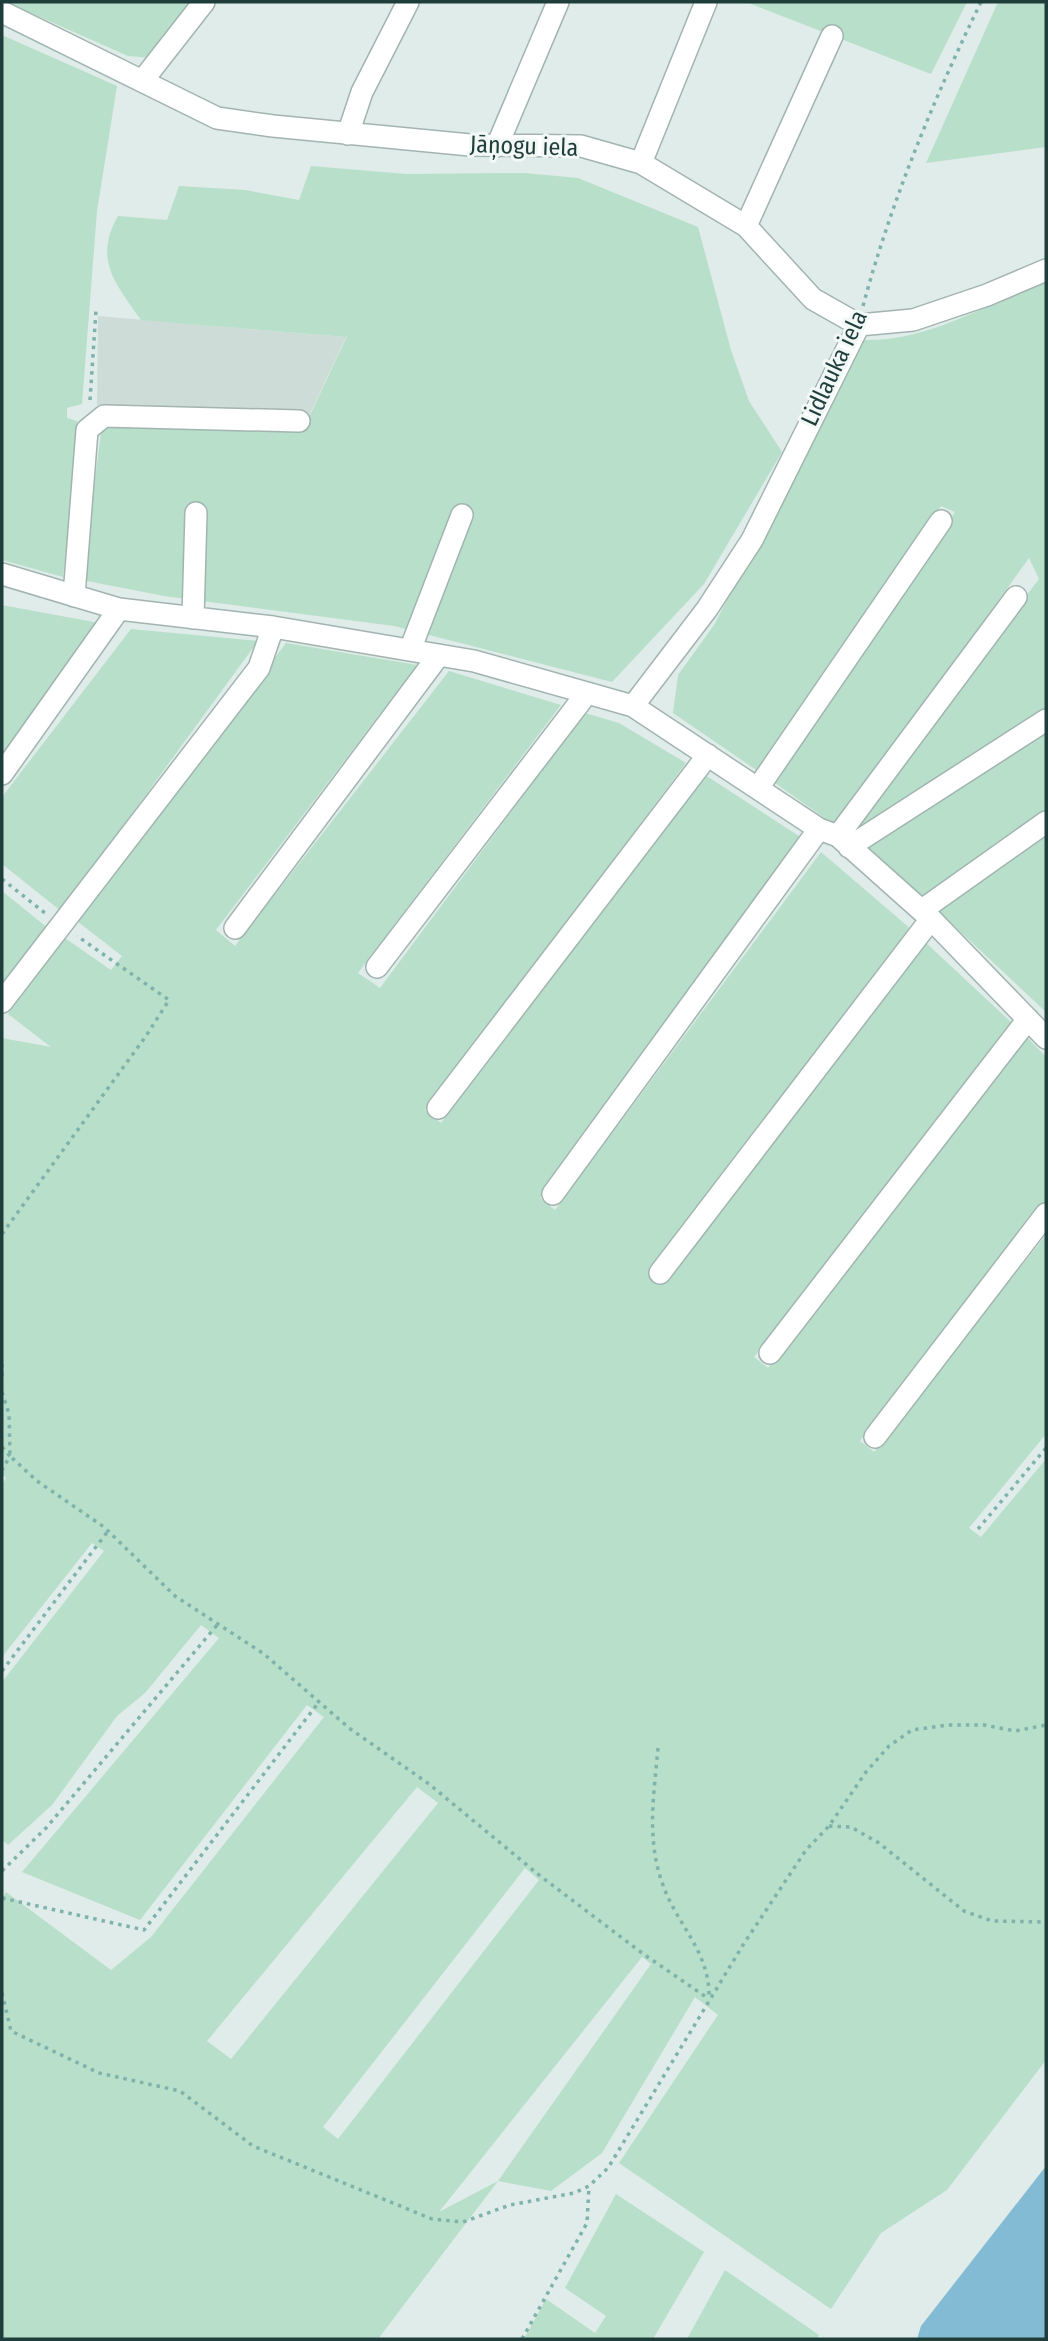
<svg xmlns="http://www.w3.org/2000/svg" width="1048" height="2341" font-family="'Fira Sans Condensed',sans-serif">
<rect width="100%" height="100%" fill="#e0ece9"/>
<path fill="#cedcd8" d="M98,316L346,337L309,416L97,405Z"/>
<path fill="#b7dfc9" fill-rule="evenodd" d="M6,2H196L153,58L128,56Z
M746,2H967L931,74Z
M998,2H1046V147L926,163Z
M2,35L117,86L97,211L82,404L67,408V418L77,421L79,437L63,577L2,560Z
M311,166L406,174L524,173L578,178L698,227L731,350L749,401L782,452L704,584L612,682L394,626L164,596L82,580L102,425L304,428L348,334L346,337L141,320C116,284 93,260 118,216L167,220L179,186L245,190L299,200Z
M1046,282V715L852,838L845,833L1039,579L1029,558L836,826L775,783L955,512L941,506L762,774L673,713L678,675L714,625L862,340C930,342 984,304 1046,282Z
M2,605L99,623L2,759Z
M131,629L258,641L61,911L2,864V797Z
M286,643L417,665L216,930L235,946L449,671L561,705L358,973L380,988L585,713L619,723L686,763L425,1110L441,1123L705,775L802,838L540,1198L555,1210L821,852L912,930L648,1275L660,1285L924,941L1012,1023L754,1357L768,1368L1025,1035L1046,1057V1201L860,1441L874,1452L1046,1235V1434L969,1528L981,1537L1046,1459V2060L947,2190L881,2233L831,2309L619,2163L718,2015L695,1997L602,2153L551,2191L498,2181L378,2339H2V1898L6,1892L111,1970L151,1937L324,1717L307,1705L140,1920L22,1872L219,1638L201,1625L145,1693L117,1716L52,1805L8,1845L2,1840V1682L104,1551L92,1543L2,1657V1484L6,1478L2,1474V1038L51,1047L8,1014L62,936L111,970L122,956L77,921ZM417,1787L438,1803L231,2059L207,2041ZM525,1868L539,1880L338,2139L323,2127ZM642,1957L651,1964L498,2181L439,2212Z
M1046,727V814L926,898L862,847Z
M1046,834V1012L934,907Z
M2,891L49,929L2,985Z
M616,2194L704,2252L653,2339H524L546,2299L595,2333L606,2316L565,2288Z
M725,2270L819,2335L817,2339H687Z"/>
<path fill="#83bbd5" d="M1046,2166V2339H917L921,2326Z"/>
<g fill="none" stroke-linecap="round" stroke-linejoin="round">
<defs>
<path id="minor" d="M2,12L217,118L273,126L470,145L581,146L641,163L746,226L813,299L859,325L913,320L987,295L1046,270
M143,80L204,2
M348,134L362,92L408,2
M497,146L558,2
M641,163L706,2
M746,226L832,36
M2,574L119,609L273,627L474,661L633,706L819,829L838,836L931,919L1046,1038
M74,596L87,430L104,416L299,421
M193,618L196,513
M410,650L462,515
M633,706L707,609L752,540L859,325
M2,774L119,609
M758,788L941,521
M838,836L1016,597
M849,847L1046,720
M922,910L1046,822
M235,928L439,655
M377,967L587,693
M2,1002L259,668L273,627
M438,1108L708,755
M553,1194L819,829
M660,1273L931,919
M770,1353L1028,1019
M875,1437L1046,1214"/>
</defs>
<use href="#minor" stroke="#a2b4b1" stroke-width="24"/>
<path stroke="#7eb2ab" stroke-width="3.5" stroke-dasharray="3.5 5" stroke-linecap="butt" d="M863,306C891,202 934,98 981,2
M90,400L96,310
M2,879L45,913
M2,1234L146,1036L169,1000L77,936
M2,1364V1380
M2,1392L9,1414L10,1456L37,1481L104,1527L175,1596L264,1654L349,1728L429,1784L539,1875L642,1953L709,1999
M2,1447L10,1456L2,1470
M978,1529L1046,1448
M2,1671L108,1531
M658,1748C654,1794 646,1840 663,1885C677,1925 710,1952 709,1997
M829,1826L851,1827L879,1843L964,1911L992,1921L1046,1922
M2,1871L46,1828L218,1624
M2,1898L144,1930L319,1702
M2,1993L11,2031L99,2073L180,2091L253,2146L432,2219L463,2222L510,2205L574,2193L589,2186L608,2168L743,1945L806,1850L829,1826L866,1772L889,1746L912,1730L948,1725H984L1015,1731L1046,1725
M522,2339L587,2223L589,2186"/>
<use href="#minor" stroke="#fff" stroke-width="21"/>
</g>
<g text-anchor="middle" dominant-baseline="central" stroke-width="6" stroke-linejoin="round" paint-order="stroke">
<g font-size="24" fill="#1f3e3b" stroke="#f1f8f6">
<text transform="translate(524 146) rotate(2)">Jāņogu iela</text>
<text transform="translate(834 368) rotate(-65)">Lidlauka iela</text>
</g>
</g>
<rect width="1048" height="2341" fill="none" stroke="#1f3e3b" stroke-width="7"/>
</svg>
